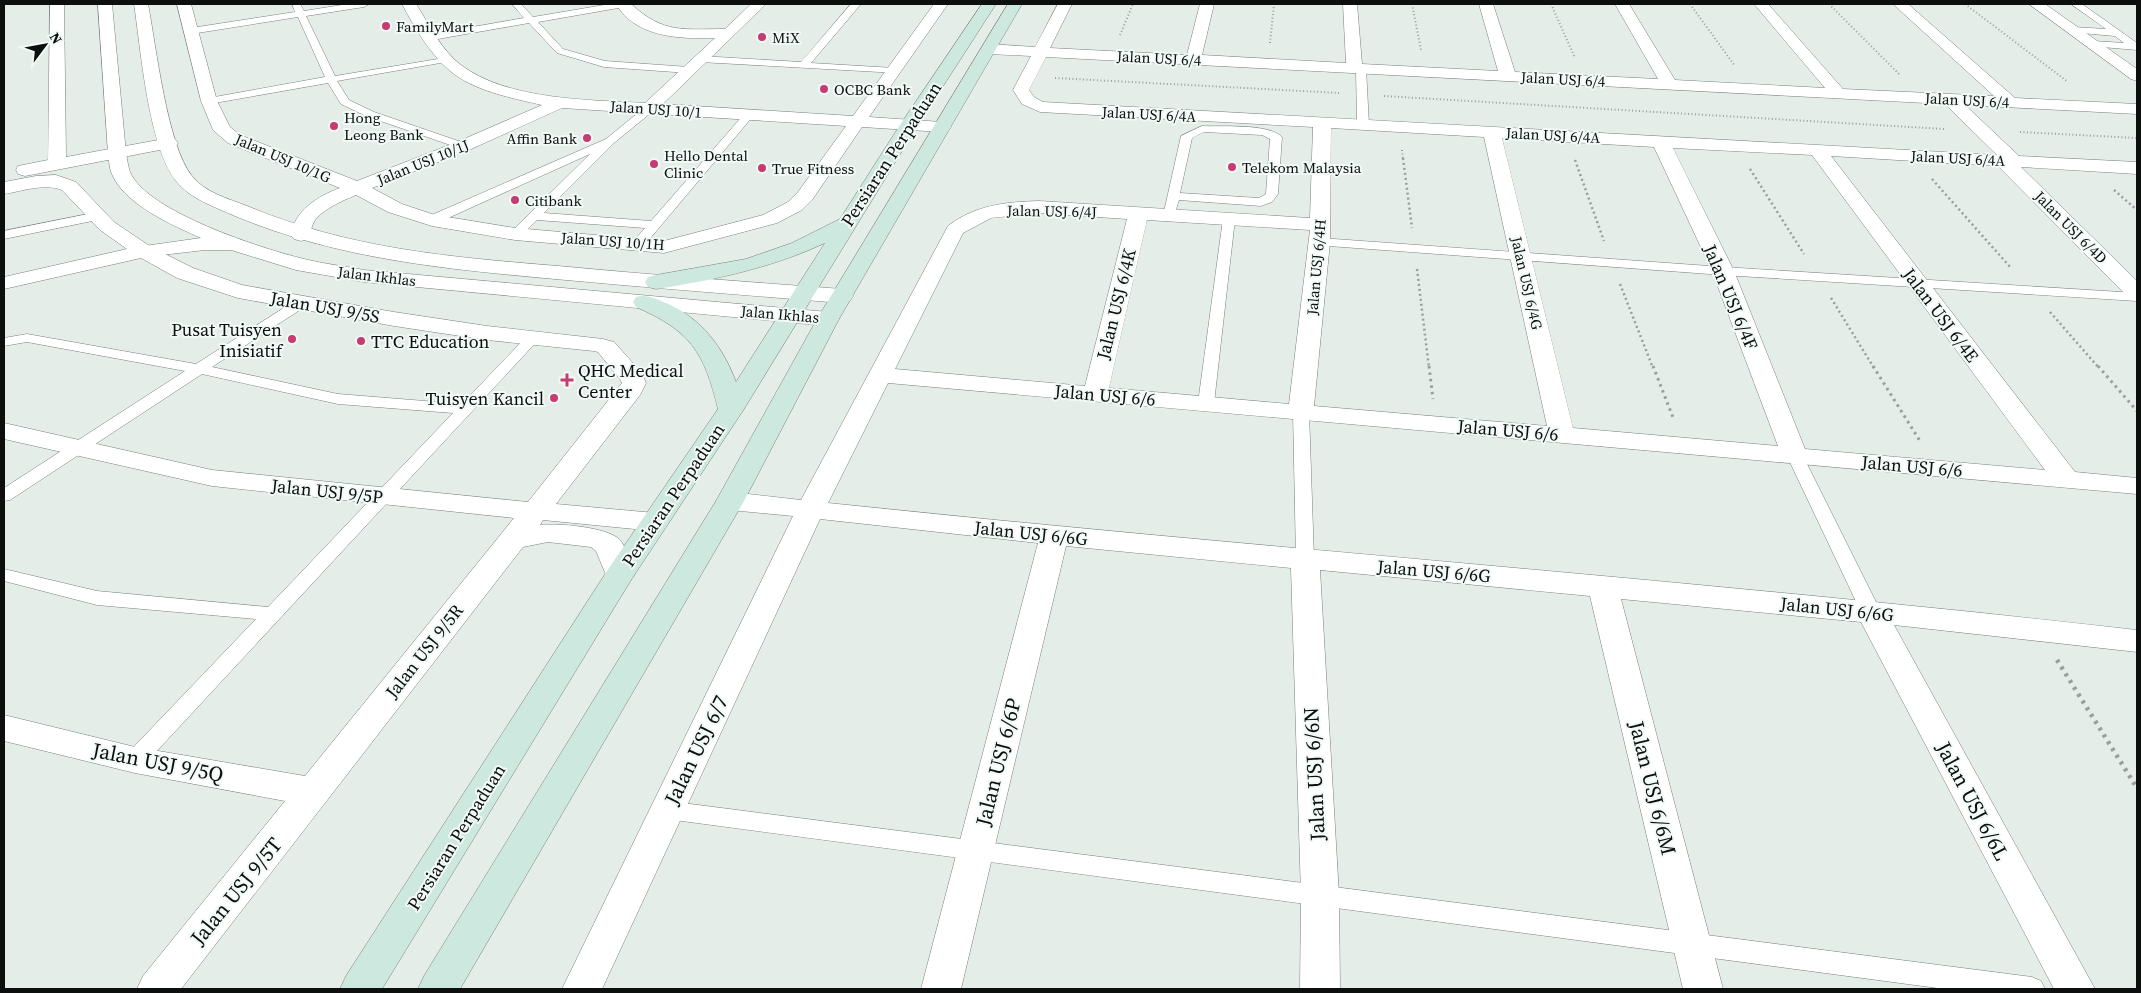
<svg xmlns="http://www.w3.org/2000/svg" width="2141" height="993" font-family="'Source Serif 4',serif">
<rect width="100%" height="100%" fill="#e4ede8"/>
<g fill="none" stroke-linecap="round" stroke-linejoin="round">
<defs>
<path id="service" d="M292,4H300L304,11L348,4H369L364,7L306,16L335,76L450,57V61L446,62L337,81L349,100L374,112L467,144L469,146L467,148H459L366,116L341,104L328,83L209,104L205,103L204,101L205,99L209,98L325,77L298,17L191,34L186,31L191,28L295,12Z
M512,4H521L533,17L610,4H628L624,7L538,22L563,49L605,61L689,67L694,70L689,73L604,67L557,53L529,23L432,40L427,37L432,34L524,18Z
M851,4H861L811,63L894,68L899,71L898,73L700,62L695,59L700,56L801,62Z
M2071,4H2082L2137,43V50L2090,46V42L2093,41L2124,43L2115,36L2070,32L2068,30L2073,27L2106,29Z
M1361,65L1366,68L1369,125L1363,128L1357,125L1356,68Z
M649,106L654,109L653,111L614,143L544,213L651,221L745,113H753L754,115L642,248L637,249L630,245L645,228L537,220L520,237H510L509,234L590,154L437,223L432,224L426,220L427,217L606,139L645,107Z
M1202,126C1221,127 1268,123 1282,137L1278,194L1272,202L1261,206L1179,200L1173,219H1165L1163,216L1181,136ZM1204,132L1262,135L1270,139L1266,194L1259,198L1180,193L1192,138Z
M98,212L102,213L104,216L102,219L4,239V231Z
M1229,215L1235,219L1214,403L1212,406H1200L1198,403L1223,219Z
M1320,238L1723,267L2137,293V301L1723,275L1315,245L1313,242L1315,239Z
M301,299L306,300L308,303L306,306L212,367L338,394L462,404L529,334H539L541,337L143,766L135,769L127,766L124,760L127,754L256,619L97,605L4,581V569L97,591L268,607L453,413L338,404L202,374L10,500L4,501V488L185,371L27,342L4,346V338L27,334L196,364L296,300Z
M1301,407L1307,409L1309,412L1314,559L1312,563L1305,565L1298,563L1296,559L1293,412L1295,409Z
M1795,451L1801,452L1881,612L1878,617L1871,619L1864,617L1861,612L1787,456L1789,452Z
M667,801L2032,977L2041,981L2045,989H1945L667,819L659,817L656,810L659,803Z"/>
<path id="minor" d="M50,4H64L66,157L169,138L175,139L178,143L175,147L25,176L18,174L16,170L18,166L48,160Z
M177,4H191L217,101L230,127L240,135L357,181L457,142L542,105C512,98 473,91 449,70C429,53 414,26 402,4H416C429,24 441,50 461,65C507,100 589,100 645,103L715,38C680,39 636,38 616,4H631C664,34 683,29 725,29L751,4H766L663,104L853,116L934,4H948L869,117L942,122L948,123L951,127L948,131L942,132L862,127L812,200L802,210L777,223L664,253L515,240L432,226L388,212L356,195C344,200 318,211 313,224C310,230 312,234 308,239L301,241L294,239L291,235C294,211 318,196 340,188L228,143L213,130L201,101ZM562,108L846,126L798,192L788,202L763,215L664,241L515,228L435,215L402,204L372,188L469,150Z
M1058,4H1072L1050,48L1187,55L1200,4H1214L1202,55L1346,63L1343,4H1357L1362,64L1498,71L1479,4H1493L1515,72L1658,79L1615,4H1629L1675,80L1825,88L1754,4H1768L1843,89L1994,96L1893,4H1908L2015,98L2137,104V114L1965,105L2019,156L2137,162V174L2021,167L2137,281V300L2129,298L1998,166L1831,156L2075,472L2137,478V494L888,383L828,503C1264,549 1701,580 2137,630V652L1894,625L2095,989H2054L1861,622L1621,599L1723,989H1683L1590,596L1320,570L1339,895L1340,989H1300L1301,895L1291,568L1066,546L961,989H921L1038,543L820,519L602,989H562L793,516L730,510L720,507L716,501L720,495L730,492L801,500L948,226C975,205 1006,202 1039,201L1310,218L1313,127L1040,112L1022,104L1013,90L1031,56L989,54L984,52L981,49L984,46L989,44L1035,47ZM1046,57L1945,104L1997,155L1043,102L1034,97L1029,90ZM1331,128L1484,137L1547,426L1314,406L1330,242ZM1502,138L1654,147L1712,271L1778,446L1573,428ZM1673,148L1812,155L2045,470L1805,449L1734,271ZM1039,213L1127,219L1085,386L895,369L963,233L991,218ZM1147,220L1310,230L1289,404L1109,388Z
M2029,4H2045L2137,69V81L2131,79Z
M56,175L76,182L114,222L151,247L193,268L242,285L394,312L487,326L603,339L614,342L641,372L646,383L640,395L556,504L655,513L665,516L669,522L665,528L655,531L543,520L540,525C558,523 606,527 619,539C627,547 630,564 634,575L629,582L619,585L609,582L596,551L591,547L548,542L523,547L181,989H137L143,976L285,801L135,773L4,741V715L135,747L305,776L514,518L212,486L4,439V423L212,470L528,502L622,383L620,379L598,352L594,351L487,340L394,326L238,298L177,278L141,258L4,289V277L127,249L100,230L62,190C44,183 23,191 4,194V182L36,176Z"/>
<path id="tertiary" d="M98,4H112L126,153C127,159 128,166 130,172C147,212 263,249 304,259C324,264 344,266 364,270L828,312L836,314L839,319L836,324L828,326L364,282L296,270L231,250H205L144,257L137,255L134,251L137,247L201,238C172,225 123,204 111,172C109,166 109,159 108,153Z
M134,4H148C156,45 167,145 192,176C204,192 229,199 247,206C350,249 449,257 558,266C653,275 747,282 842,289L850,291L853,296L850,301L842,303C746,295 651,288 555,279C445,269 338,259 235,216C215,207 190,199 176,181C148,145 141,50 134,4Z"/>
<path id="secondary" d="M982,4H996L918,125L744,409L631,580L382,989H340L346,976L609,568L718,409C704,352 691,331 636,307L633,302L636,297C647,294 655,299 666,303C701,318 723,347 736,382L825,243C771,268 714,280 656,289L648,287L645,282L648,277L656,275L746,259L792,243L840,219L900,125Z
M1008,4H1022L839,319L744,501L460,989H418L424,976L716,501L817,319Z"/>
</defs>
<use href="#service" stroke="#78807d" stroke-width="1"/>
<use href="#minor" stroke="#78807d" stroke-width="1"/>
<use href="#tertiary" stroke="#78807d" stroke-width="1"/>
<use href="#secondary" stroke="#78807d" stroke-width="1"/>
<path stroke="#989f9b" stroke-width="2" stroke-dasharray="1 2.5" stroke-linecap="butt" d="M1412,4L1421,50
M1551,4L1575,58
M1690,4L1735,66
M1829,4L1899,74
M1965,4L2068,82
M1120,35L1133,4
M1270,43L1274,4
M1055,78L1340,93
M1384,96L1944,129
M2020,132L2137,138
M1402,150L1403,160"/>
<path stroke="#989f9b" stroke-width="2.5" stroke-dasharray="2 3" stroke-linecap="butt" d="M1403,158L1412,228
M1575,160L1604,241
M1750,169L1804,254
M1932,179L2011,268
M2114,190L2137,210
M1417,269L1429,368
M1620,284L1653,368
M1831,298L1874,368
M2050,312L2099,368"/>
<path stroke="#989f9b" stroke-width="3" stroke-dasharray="2.5 4" stroke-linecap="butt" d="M1429,366L1433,399
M1653,366L1674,420
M1873,366L1920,441
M2098,366L2137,411"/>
<path stroke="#989f9b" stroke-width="4.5" stroke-dasharray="3 5" stroke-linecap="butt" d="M2057,660L2137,788"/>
<use href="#service" fill="#fff" fill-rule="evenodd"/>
<use href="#minor" fill="#fff" fill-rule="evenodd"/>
<use href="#tertiary" fill="#fff" fill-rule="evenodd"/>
<use href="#secondary" fill="#cde8de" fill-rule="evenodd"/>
</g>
<g fill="#c63b71" stroke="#f1faf6" stroke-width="2">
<circle cx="386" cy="26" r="5"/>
<circle cx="762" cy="37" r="5"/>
<circle cx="824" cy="89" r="5"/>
<circle cx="334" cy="126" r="5"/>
<circle cx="587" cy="138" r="5"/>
<circle cx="654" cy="164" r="5"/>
<circle cx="1232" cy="167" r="5"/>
<circle cx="762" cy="168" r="5"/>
<circle cx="515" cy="200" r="5"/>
<circle cx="292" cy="339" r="5"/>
<circle cx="361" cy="341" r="5"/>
<path d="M564.5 372.5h5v5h5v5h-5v5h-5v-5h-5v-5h5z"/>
<circle cx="554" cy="398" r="5"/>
</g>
<g text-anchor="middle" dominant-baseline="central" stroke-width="4" stroke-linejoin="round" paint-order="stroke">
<g font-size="15" fill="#0c0f0e" stroke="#f1faf6" text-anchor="start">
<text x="396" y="26">FamilyMart</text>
<text x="772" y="37">MiX</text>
<text x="834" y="89">OCBC Bank</text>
<text x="344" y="117">Hong<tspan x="344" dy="17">Leong Bank</tspan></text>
<text x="577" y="138" text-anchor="end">Affin Bank</text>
<text x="664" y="155">Hello Dental<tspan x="664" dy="17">Clinic</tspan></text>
<text x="1242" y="167">Telekom Malaysia</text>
<text x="772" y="168">True Fitness</text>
<text x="525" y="200">Citibank</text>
</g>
<g font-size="15" fill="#0c0f0e" stroke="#f1faf6">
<text transform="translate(1159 58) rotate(3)">Jalan USJ 6/4</text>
<text transform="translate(1563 79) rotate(3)">Jalan USJ 6/4</text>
<text transform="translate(1967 100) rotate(3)">Jalan USJ 6/4</text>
<text transform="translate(656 109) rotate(4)">Jalan USJ 10/1</text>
<text transform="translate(1149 114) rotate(3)">Jalan USJ 6/4A</text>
<text transform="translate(1553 135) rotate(3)">Jalan USJ 6/4A</text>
<text transform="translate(283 158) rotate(23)">Jalan USJ 10/1G</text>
<text transform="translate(1958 158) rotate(3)">Jalan USJ 6/4A</text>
<text transform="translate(423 162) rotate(-22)">Jalan USJ 10/1J</text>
<text transform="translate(1052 211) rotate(1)">Jalan USJ 6/4J</text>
<text transform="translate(2071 227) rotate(45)">Jalan USJ 6/4D</text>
<text transform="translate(613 241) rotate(4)">Jalan USJ 10/1H</text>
<text transform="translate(1316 267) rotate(-85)">Jalan USJ 6/4H</text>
<text transform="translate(377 276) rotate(7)">Jalan Ikhlas</text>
<text transform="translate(1527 283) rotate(77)">Jalan USJ 6/4G</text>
<text transform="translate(780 314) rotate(5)">Jalan Ikhlas</text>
</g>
<g font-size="18" fill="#0c0f0e" stroke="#f1faf6">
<text transform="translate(891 154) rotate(-57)">Persiaran Perpaduan</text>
<text transform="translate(1731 297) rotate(67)">Jalan USJ 6/4F</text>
<text transform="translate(1116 304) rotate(-76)">Jalan USJ 6/4K</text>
<text transform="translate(325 307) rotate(10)">Jalan USJ 9/5S</text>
<text transform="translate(1941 315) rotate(53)">Jalan USJ 6/4E</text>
<text transform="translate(1105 395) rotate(5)">Jalan USJ 6/6</text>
<text transform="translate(1508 430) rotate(5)">Jalan USJ 6/6</text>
<text transform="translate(1912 466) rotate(5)">Jalan USJ 6/6</text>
<text transform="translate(327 491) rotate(6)">Jalan USJ 9/5P</text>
<text transform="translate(673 495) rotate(-56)">Persiaran Perpaduan</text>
<text transform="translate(1031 533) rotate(6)">Jalan USJ 6/6G</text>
<text transform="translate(1434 571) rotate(5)">Jalan USJ 6/6G</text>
<text transform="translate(1837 609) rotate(6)">Jalan USJ 6/6G</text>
<text transform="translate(424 651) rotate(-52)">Jalan USJ 9/5R</text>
<text transform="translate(456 837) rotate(-58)">Persiaran Perpaduan</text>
</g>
<g font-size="18" fill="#0c0f0e" stroke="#f1faf6" text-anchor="end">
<text x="282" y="329">Pusat Tuisyen<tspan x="282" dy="21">Inisiatif</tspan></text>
<text x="371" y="341" text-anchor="start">TTC Education</text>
<text x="578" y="370" text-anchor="start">QHC Medical<tspan x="578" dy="21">Center</tspan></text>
<text x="544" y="398">Tuisyen Kancil</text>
</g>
<g font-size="21" fill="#0c0f0e" stroke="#f1faf6">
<text transform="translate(696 750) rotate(-64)">Jalan USJ 6/7</text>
<text transform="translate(158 762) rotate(11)">Jalan USJ 9/5Q</text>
<text transform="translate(998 762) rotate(-76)">Jalan USJ 6/6P</text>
<text transform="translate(1314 774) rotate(-93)">Jalan USJ 6/6N</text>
<text transform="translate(1653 788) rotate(76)">Jalan USJ 6/6M</text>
<text transform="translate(1973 801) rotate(62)">Jalan USJ 6/6L</text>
<text transform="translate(236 891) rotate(-51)">Jalan USJ 9/5T</text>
</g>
</g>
<rect width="2141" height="993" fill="none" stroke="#0c0f0e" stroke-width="10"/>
<g transform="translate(45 45) rotate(58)" stroke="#f1faf6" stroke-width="4" paint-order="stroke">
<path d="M0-4L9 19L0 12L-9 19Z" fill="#0c0f0e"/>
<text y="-8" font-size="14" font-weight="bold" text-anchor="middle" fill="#0c0f0e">N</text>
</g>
</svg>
